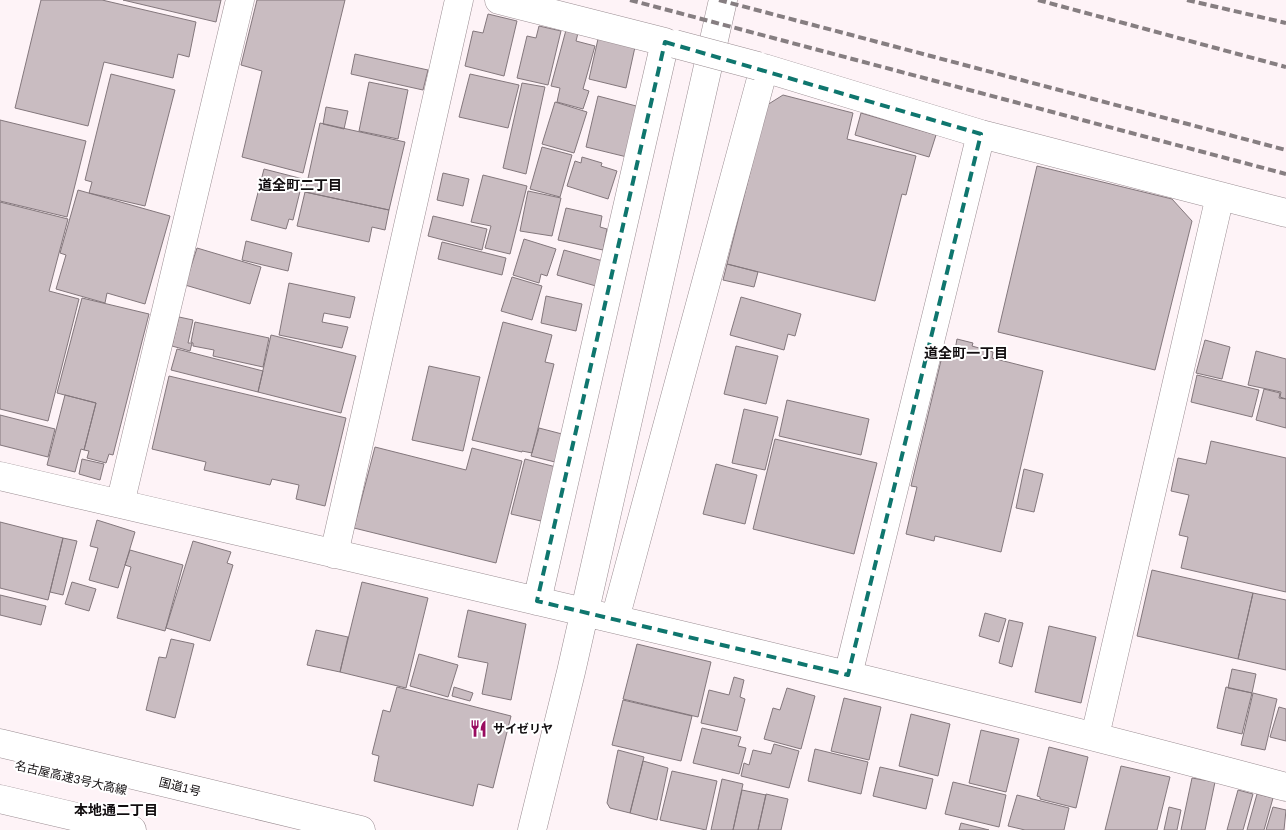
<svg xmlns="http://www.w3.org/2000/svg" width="1286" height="830" font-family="Arial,'Noto Sans JP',sans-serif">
<rect width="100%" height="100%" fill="#fef3f7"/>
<path fill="#c9bcc1" stroke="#83777c" d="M41,0H102L196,22L189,57L178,54L173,78L104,62L88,126L15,108Z
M123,0H221L216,22Z
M257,0H345L303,173L242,157L262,71L241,65Z
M488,14L517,21L504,76L465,66L473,31L483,33Z
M539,26L561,31L548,85L517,78L527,36L536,38Z
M566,30L578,33L576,41L595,46L583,89L589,91L583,109L557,102L560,88L551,86Z
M598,39L635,47L626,88L589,79Z
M355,54L428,70L423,90L351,74Z
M111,74L175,90L145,206L89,193L92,182L85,180Z
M470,74L519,85L508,128L459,117Z
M369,82L408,90L398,139L359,131Z
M522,83L545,87L526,174L503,168Z
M783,95L853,113L847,139L916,156L906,195L902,194L875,301L727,264L767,105Z
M598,96L640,107L627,157L586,147Z
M555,102L587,112L574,153L542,144Z
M326,107L348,111L344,129L323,124Z
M861,113L936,135L929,157L855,135Z
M0,120L86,141L67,217L0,201Z
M320,123L405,142L389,210L305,192Z
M542,147L572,155L560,197L530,189Z
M582,157L602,163L601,166L617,171L608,199L567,186L575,161L581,163Z
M1037,166L1172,199L1192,221L1155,370L998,332Z
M264,169L303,179L293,220L289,219L286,229L251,220Z
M443,173L469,179L463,206L437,200Z
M483,175L527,186L510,254L485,248L491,226L471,222Z
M78,190L170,216L145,304L107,293L105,303L56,289L66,255L60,253Z
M528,191L561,198L552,236L520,231Z
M305,192L389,210L385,230L372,227L369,242L297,226Z
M0,202L68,219L49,291L79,299L48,421L0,409Z
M566,208L602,216L600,227L607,229L603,250L558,240Z
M433,216L487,229L482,250L428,236Z
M524,239L556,249L547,276L541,274L539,283L513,275Z
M246,241L292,253L288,271L242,260Z
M442,242L506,258L502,275L438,259Z
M197,248L261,267L250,304L185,285Z
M564,250L603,261L596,286L557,275Z
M727,264L758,272L754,287L723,280Z
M512,277L542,286L532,320L501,311Z
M289,283L355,297L350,318L324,313L322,322L348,327L342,348L279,335Z
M546,296L582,304L576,331L541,323Z
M741,297L801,314L795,336L788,334L784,350L730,335Z
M82,298L149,314L113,455L109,454L106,463L87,458L89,451L84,450L96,403L57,393Z
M179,317L193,320L188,343H192L190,351L172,346Z
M195,322L269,338L263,367L213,356L214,350L193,346V343L191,342Z
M503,322L552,335L545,362L554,364L532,453L522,451V452L472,440Z
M271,335L356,356L341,413L258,392Z
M957,339L973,343L972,346L993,352L992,358L1043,371L1001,552L935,536L934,541L906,534L917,487L911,486L944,348L955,350Z
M1205,340L1230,347L1222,379L1196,373Z
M736,346L778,356L766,404L724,394Z
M177,349L263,371L258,392L171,370Z
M1256,351L1286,359V399L1280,397L1281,392L1248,385Z
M429,366L480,377L463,451L412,440Z
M1197,375L1259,390L1252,417L1191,402Z
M169,376L346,418L325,506L296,499L299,485L272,479L270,485L204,470L206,462L152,449Z
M1264,389L1280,393L1279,398L1286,399V428L1256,420Z
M65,395L96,403L84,450L81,449L75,472L47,465Z
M787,400L869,419L861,455L779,436Z
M744,409L778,417L765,470L732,463Z
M0,415L55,429L48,457L0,445Z
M539,428L562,434L555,462L531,456Z
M775,439L877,463L854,554L753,529Z
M1211,441L1286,458V592L1181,568L1188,537L1179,535L1189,495L1171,491L1178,458L1206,464Z
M375,447L466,470L472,448L522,461L496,563L354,528Z
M82,459L104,464L100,480L79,474Z
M525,459L556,467L541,521L511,514Z
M716,464L757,475L745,524L703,514Z
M1024,469L1043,474L1034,512L1016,508Z
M97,520L135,532L118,588L89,580L98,548L90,546Z
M0,522L63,538L48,600L0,588Z
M63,538L77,541L63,595L50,592Z
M193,541L231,552L227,563L233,565L210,641L166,628Z
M130,550L183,565L165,631L117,618L131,567L125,565Z
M1152,570L1253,593L1238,659L1137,636Z
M72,582L96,589L89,611L65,604Z
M362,582L428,598L406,688L340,672Z
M1253,593L1286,600V670L1238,659Z
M0,595L46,606L41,625L0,615Z
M468,610L526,624L511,700L482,694L488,663L458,657Z
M985,613L1006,619L999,642L979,636Z
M1009,620L1023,623L1012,667L999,663Z
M1049,626L1096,637L1081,703L1035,692Z
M316,630L348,637L340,672L307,665Z
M171,639L194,644L175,718L146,710L159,657L166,658Z
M637,644L711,662L698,717L623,699Z
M419,654L458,665L448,697L410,686Z
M1232,669L1256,674L1252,693L1228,688Z
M734,677L744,680L740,697L745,699L737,731L701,723L709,690L729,695Z
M397,687L511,716L493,788L478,784L473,806L374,781L379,756L372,754L383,710L390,712Z
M454,687L473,693L470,701L452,696Z
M1226,687L1252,693L1242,734L1217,728Z
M787,688L815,696L801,749L764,739L773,708L780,710Z
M1253,693L1277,699L1265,750L1241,745Z
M844,698L881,707L869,760L831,751Z
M623,700L692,716L681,761L612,745Z
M1279,707L1286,709V741L1270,737Z
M911,714L950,724L938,776L899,766Z
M702,728L741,737L738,746L746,748L739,774L693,763Z
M981,730L1019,739L1006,792L969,783Z
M774,744L799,751L789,788L741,776L744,763L749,765L753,750L771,754Z
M1049,747L1088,757L1076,808L1040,799V797L1037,796Z
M815,749L868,762L861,794L808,781Z
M618,750L644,757L630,813L610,808L607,803Z
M643,761L668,768L657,820L630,813Z
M1121,766L1170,777L1157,830H1105Z
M880,767L933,779L926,809L873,796Z
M672,771L717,781L706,830L660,820Z
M1192,778L1215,782L1205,830H1181Z
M722,779L743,784L733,830H711Z
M953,782L1006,795L999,827L945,814Z
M742,790L766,795L758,830H733Z
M1238,790L1253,794L1243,830H1227Z
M766,794L788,799L781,830H758Z
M1257,794L1273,798L1264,830H1247Z
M1017,795L1069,808L1064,830H1025L1008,826Z
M1169,807L1181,810L1177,830H1164Z
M1273,807L1286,810L1284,830H1266Z
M961,823L989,830H959Z"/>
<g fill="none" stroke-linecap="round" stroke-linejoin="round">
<defs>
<path id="minor" d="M499,0L665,42L537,601
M0,476C429,576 860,673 1286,787
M120,504L240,0
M334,554L459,0
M615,619L764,68L981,134L1286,213
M848,675L981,134
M1095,736L1220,196
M532,830L571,672L723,0"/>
<path id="highway" d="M0,743L361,830
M0,799L132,830"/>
</defs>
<use href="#minor" stroke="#9a8d92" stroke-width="29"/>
<use href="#highway" stroke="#9a8d92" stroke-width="29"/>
<use href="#minor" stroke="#fff" stroke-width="28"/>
<use href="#highway" stroke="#fff" stroke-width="28"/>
<path stroke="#867e81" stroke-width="4" stroke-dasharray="8 4" stroke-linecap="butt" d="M630,0L1286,174
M719,0L1286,150
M1038,0L1286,67
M1187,0L1286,23"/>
<defs>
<path id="minor-bridge" d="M675,44L758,66"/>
</defs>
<use href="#minor-bridge" stroke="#9a8d92" stroke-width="29" stroke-linecap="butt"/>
<use href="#minor-bridge" stroke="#fff" stroke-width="28"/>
</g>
<path fill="none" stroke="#0f766e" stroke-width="4" stroke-dasharray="10 6" stroke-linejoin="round" d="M665,42L981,134L848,675L537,601Z"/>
<defs>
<symbol id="restaurant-bare" viewBox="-9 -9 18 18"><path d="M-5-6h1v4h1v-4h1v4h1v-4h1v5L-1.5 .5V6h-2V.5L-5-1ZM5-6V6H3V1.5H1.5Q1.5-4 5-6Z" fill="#980b5f" stroke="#fff" stroke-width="2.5" paint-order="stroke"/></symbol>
</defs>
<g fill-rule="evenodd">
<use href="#restaurant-bare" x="466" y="716" width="25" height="25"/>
</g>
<g text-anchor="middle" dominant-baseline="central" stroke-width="4" stroke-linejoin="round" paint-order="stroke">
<g font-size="12" font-weight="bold" fill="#120e10" stroke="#fff" text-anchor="start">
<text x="493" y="729">サイゼリヤ</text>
</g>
<g font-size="12" fill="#120e10" stroke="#fff">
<text transform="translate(71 778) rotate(13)">名古屋高速3号大高線</text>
<text transform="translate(180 787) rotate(14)">国道1号</text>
</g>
<g font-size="14" font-weight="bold" fill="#120e10" stroke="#fff">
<text x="300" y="185">道全町二丁目</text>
<text x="966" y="353">道全町一丁目</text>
<text x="116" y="810">本地通二丁目</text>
</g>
</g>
</svg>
